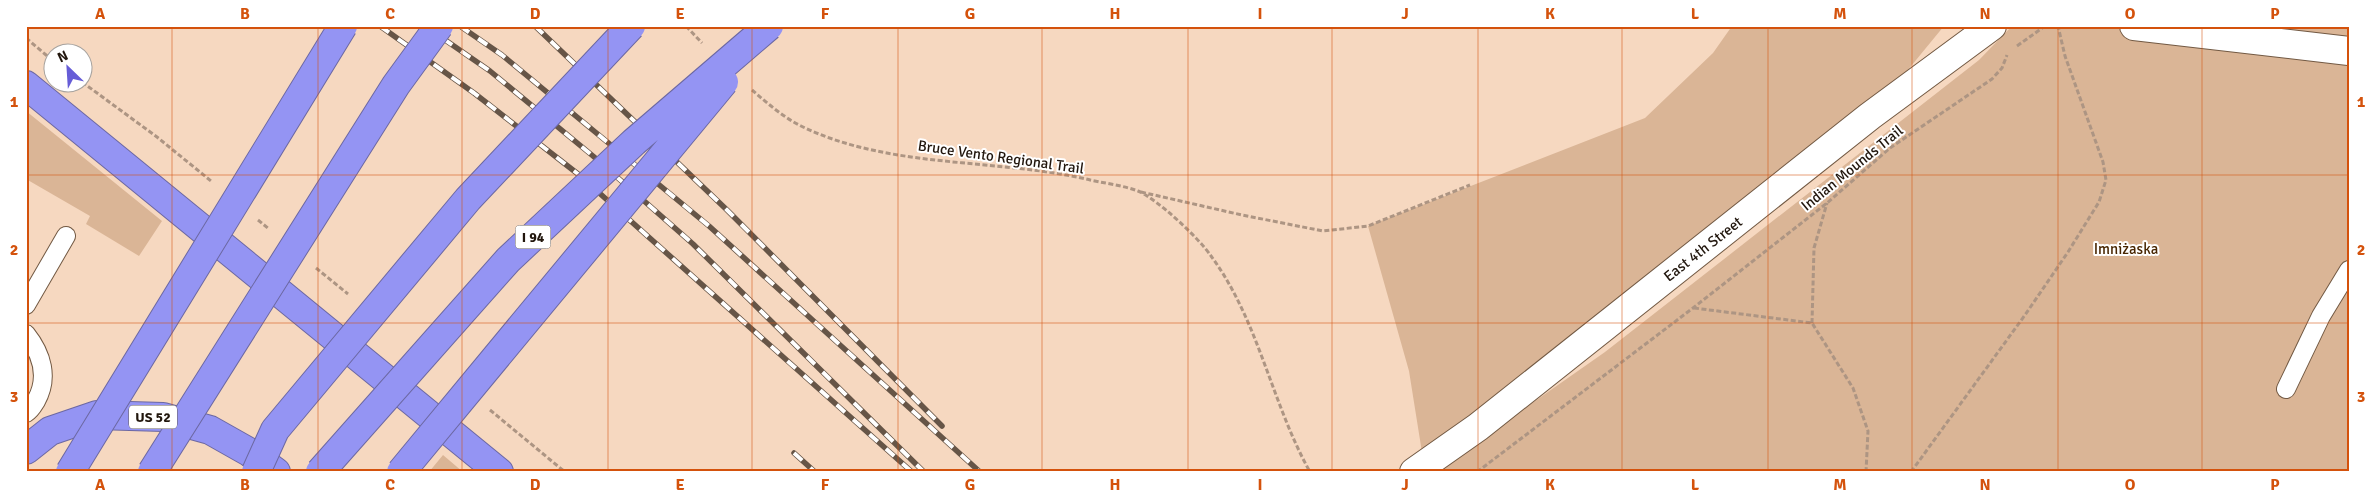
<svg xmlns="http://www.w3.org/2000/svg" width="2375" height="498" font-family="Signika,sans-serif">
<rect width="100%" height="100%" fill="#f6d8c0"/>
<path fill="#dab596" d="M1732,26H1944L1870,116L1424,465L1409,371L1368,226L1645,118L1713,53Z
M2012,26H2349V472H1434L1605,352L1979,60Z
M26,111L162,221L139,256L86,224L90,216L26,179Z
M443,455L463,472H429Z"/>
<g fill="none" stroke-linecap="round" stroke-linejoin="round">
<defs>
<path id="service" d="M26,305L66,236
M26,334C42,354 49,378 36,401C33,406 31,410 26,413
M2286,389L2321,316L2349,270"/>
<path id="minor" d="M2134,26L2349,51
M1414,472L1478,427L1870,116L1992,26"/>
<path id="motorway" d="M26,85L499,472
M26,450L50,431L97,415L163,417L210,430L249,452L276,472"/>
</defs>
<use href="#service" stroke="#725943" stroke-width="20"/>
<use href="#minor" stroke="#725943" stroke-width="30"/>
<use href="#motorway" stroke="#6c68a2" stroke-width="30"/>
<path stroke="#ad9583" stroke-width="3" stroke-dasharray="5 2.5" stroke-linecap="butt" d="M686,26L702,43
M26,38L52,60
M2017,46L2045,26
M82,82L157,137L211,181
M752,90C767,103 783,117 801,126C889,169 993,158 1086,179C1102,183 1122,185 1138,191C1157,199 1199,238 1211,256C1259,321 1271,402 1310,472
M1141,192L1242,215L1323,231L1368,226L1470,185
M258,220L269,229
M316,268L348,294
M1694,308L1812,323L1853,388L1868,431L1866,472
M1812,323L1814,248L1827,203
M490,410L565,472
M1477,472L1693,308L1827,203L1890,148L1992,79L2002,68L2007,55
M1911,472L2025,315L2068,252L2099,202L2106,180L2103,162L2065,56L2058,26"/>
<use href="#service" stroke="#fff" stroke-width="18"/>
<use href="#minor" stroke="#fff" stroke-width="28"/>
<use href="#motorway" stroke="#9494f3" stroke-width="28"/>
<defs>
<path id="rail" d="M380,26L474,93L578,174L912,472
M425,26L490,71L593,156L693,244L924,472
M460,26L502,55L709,226L980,472
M535,26L727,210L942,426
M794,453L815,472"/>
</defs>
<use href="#rail" stroke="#665547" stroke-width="5.5"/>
<use href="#rail" stroke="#fff" stroke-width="4" stroke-dasharray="11" stroke-linecap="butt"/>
<defs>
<path id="motorway-bridge" d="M70,472L343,26
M152,472L396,85L439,26
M256,472L275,430L468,199L631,26
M320,472L508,260L634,142L769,26
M401,472L724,82"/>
</defs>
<use href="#motorway-bridge" stroke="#6c68a2" stroke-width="30" stroke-linecap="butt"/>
<use href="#motorway-bridge" stroke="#9494f3" stroke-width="28"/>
</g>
<path fill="none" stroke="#d4520c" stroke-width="1" stroke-opacity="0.55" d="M172,26V472M318,26V472M462,26V472M608,26V472M752,26V472M898,26V472M1042,26V472M1188,26V472M1332,26V472M1478,26V472M1622,26V472M1768,26V472M1912,26V472M2058,26V472M2202,26V472M26,175H2349M26,323H2349"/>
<g text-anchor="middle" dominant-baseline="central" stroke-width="4" stroke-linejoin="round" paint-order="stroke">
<g fill="#fff" stroke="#645c56" stroke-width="1">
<rect x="515.5" y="225.5" width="35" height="23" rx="4"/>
<rect x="129" y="405.5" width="48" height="23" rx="4"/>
</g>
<g font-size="14" font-weight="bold" fill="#21160d">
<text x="533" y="237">I 94</text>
<text x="153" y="417">US 52</text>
</g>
<g font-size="15" fill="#21160d" stroke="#fff">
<text transform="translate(1001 157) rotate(8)">Bruce Vento Regional Trail</text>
<text transform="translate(1852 168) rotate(-39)">Indian Mounds Trail</text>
<text transform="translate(1703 249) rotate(-38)">East 4th Street</text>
</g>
<g font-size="15" fill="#472501" stroke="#fff">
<text x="2126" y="249">Imniżaska</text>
</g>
</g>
<rect width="2375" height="498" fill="none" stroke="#ffffff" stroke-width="55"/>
<g transform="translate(68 68) rotate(335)"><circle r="24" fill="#ffffff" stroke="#a6a29e"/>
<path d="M0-4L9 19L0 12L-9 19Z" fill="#665dd7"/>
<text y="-8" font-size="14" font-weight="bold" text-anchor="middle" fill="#21160d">N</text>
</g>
<rect x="28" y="28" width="2320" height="442" fill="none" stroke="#d4520c" stroke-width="2"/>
<g font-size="16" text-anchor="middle" font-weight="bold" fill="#d4520c">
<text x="100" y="19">A</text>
<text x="245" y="19">B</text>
<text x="390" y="19">C</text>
<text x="535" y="19">D</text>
<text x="680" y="19">E</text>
<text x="825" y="19">F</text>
<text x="970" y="19">G</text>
<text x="1115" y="19">H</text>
<text x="1260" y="19">I</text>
<text x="1405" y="19">J</text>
<text x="1550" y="19">K</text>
<text x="1695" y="19">L</text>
<text x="1840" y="19">M</text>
<text x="1985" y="19">N</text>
<text x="2130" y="19">O</text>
<text x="2275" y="19">P</text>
<text x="14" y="107">1</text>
<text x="2361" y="107">1</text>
<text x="14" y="255">2</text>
<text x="2361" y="255">2</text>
<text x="14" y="402">3</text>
<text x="2361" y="402">3</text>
<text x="100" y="490">A</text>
<text x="245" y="490">B</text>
<text x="390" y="490">C</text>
<text x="535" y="490">D</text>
<text x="680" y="490">E</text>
<text x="825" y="490">F</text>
<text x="970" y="490">G</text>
<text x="1115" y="490">H</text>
<text x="1260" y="490">I</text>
<text x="1405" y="490">J</text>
<text x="1550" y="490">K</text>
<text x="1695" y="490">L</text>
<text x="1840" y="490">M</text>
<text x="1985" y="490">N</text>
<text x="2130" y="490">O</text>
<text x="2275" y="490">P</text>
</g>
</svg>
